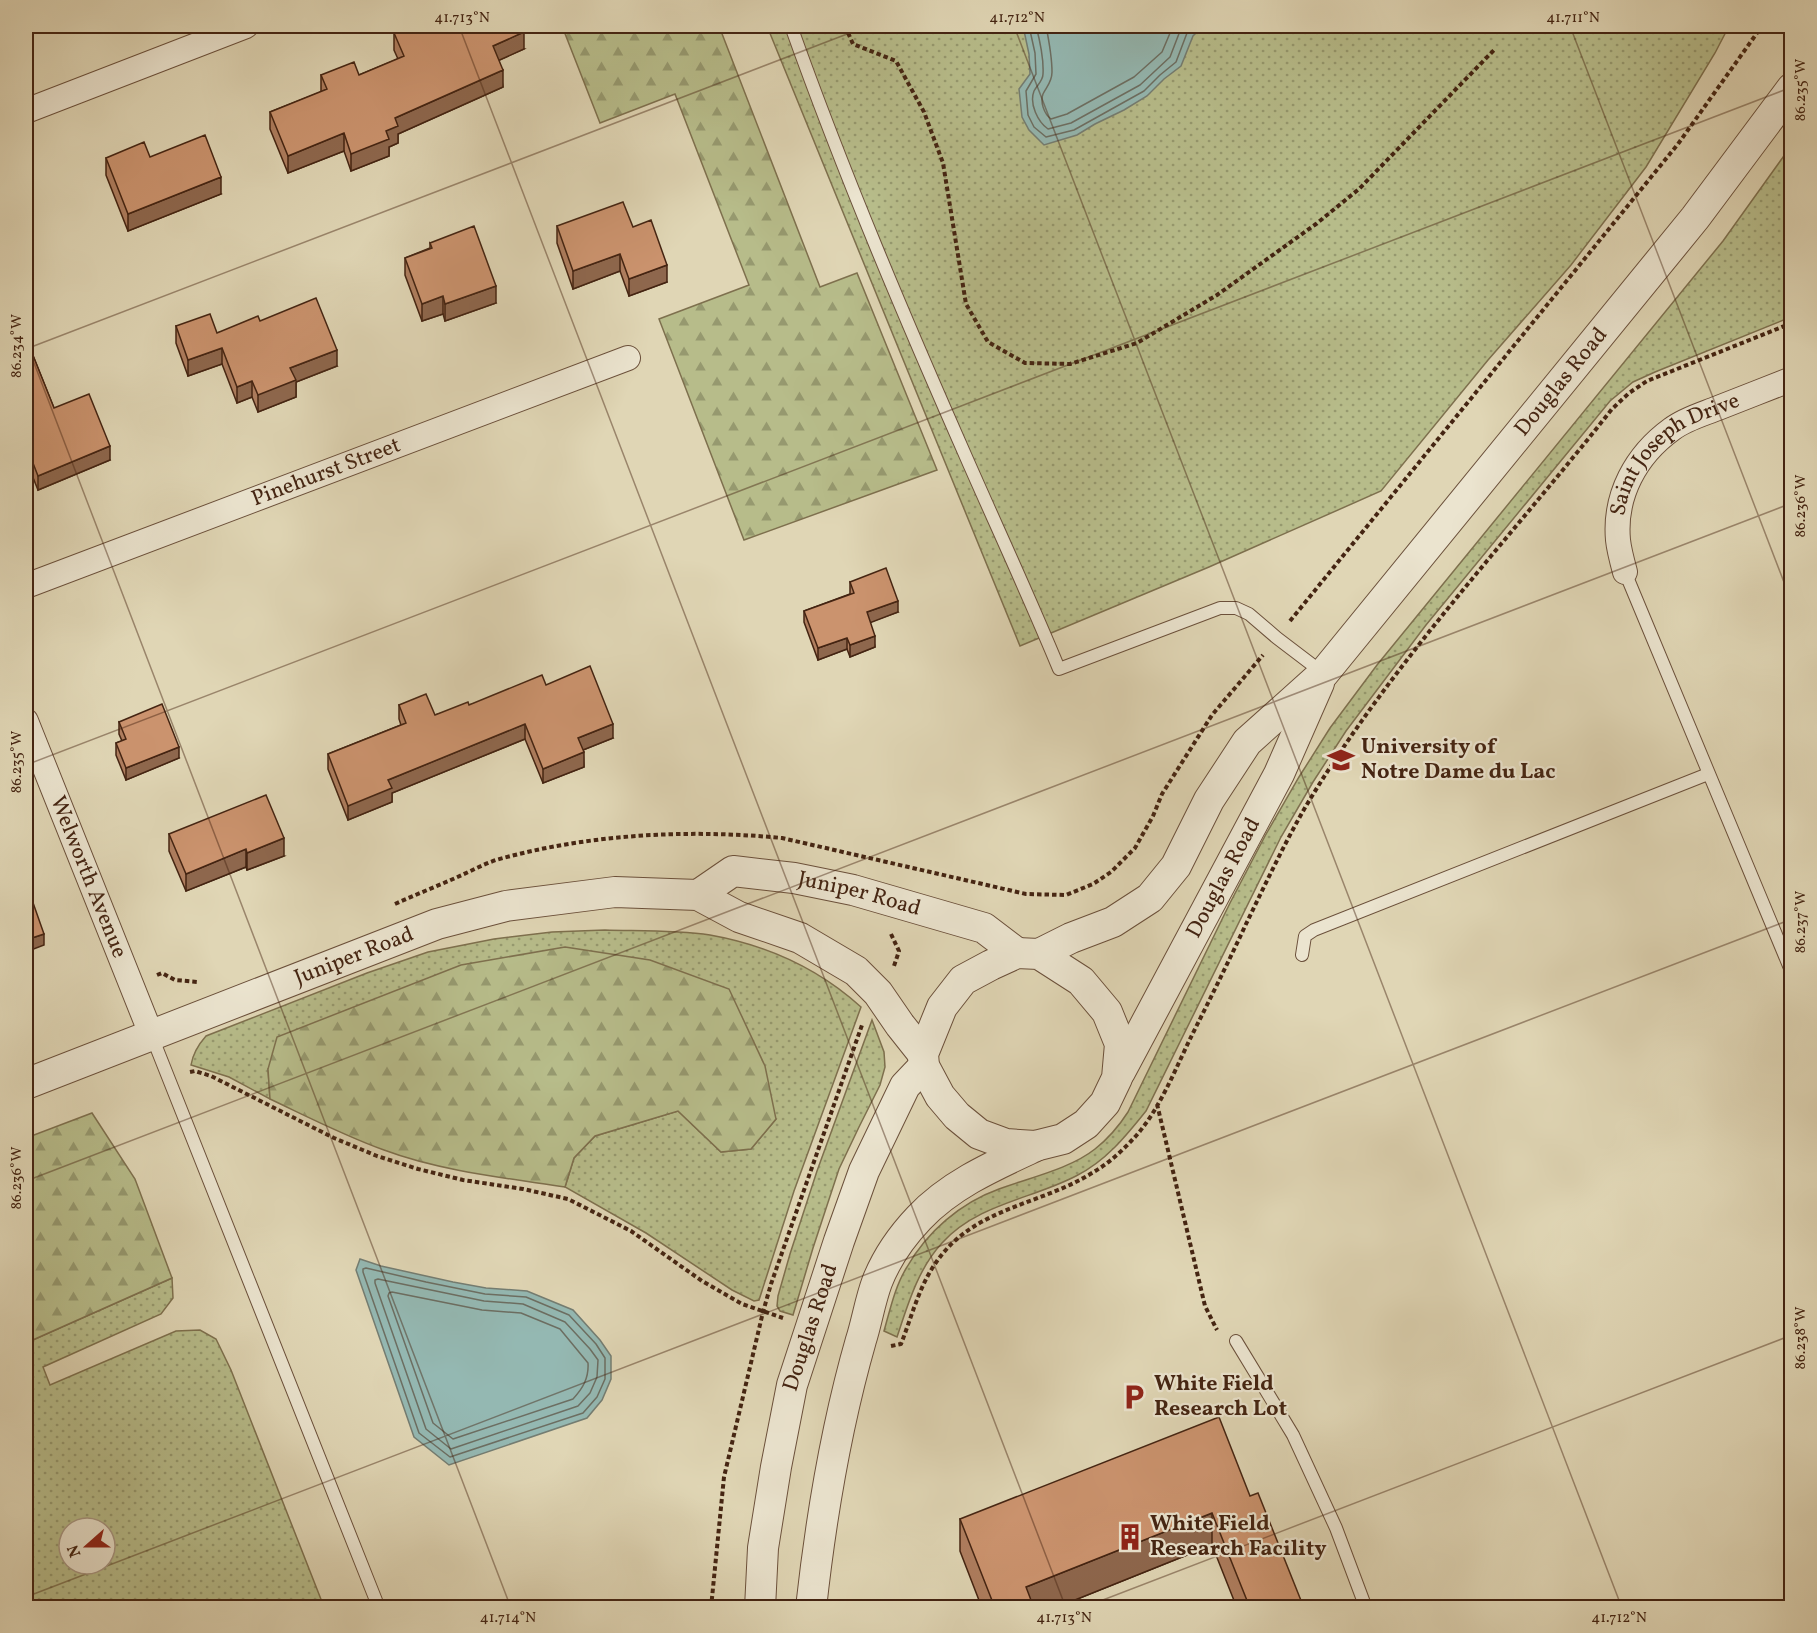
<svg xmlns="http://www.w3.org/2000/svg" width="1817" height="1633" font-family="Vollkorn,serif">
<defs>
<pattern id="grass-dots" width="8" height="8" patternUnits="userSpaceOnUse" patternTransform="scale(1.5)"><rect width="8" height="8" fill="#b7bc8a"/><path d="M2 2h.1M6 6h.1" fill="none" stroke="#96996f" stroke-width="1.8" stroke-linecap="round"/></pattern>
<pattern id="forest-firs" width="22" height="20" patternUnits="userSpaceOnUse" patternTransform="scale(1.5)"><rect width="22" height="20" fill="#b7bc8a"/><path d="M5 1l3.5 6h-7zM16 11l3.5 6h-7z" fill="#96996f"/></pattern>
</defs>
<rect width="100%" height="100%" fill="#e0d6b5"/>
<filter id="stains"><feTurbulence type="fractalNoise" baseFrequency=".00333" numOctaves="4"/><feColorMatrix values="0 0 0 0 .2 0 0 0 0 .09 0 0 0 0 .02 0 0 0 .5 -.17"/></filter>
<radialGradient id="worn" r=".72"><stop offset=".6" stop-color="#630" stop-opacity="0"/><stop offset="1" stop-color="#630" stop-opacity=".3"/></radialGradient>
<path fill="url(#grass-dots)" stroke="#7e704e" stroke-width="1.5" fill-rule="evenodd" d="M767,26H1729L1715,53L1646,167L1571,265L1488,360L1381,491L1209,567L1020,646Z
M1791,146V317L1655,372L1633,382L1610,401L1426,625L1346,731L1313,782L1281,837L1146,1111C1126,1136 1106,1161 1076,1176C1032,1199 977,1204 942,1243C918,1269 908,1304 897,1337L884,1331C890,1310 895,1286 907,1267C927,1232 960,1203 999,1189C1028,1178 1070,1169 1095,1149C1109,1138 1119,1126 1128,1112L1230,903L1265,836L1299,777L1330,728L1377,665L1723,241Z
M605,930C640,931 676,930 710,935C766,945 819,969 861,1007L794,1191L759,1300L754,1301L732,1290L646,1233L565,1187L574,1158L595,1136L678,1111L721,1152L751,1149L776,1119L268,1069L270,1099L229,1077L191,1065C193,1053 198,1045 206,1036L367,973L428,952L494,939L552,932Z
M872,1020L884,1052L885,1067L880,1085L859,1127L839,1169L813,1248L793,1315L780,1311L777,1306L778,1296L790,1254L817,1171Z
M172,1278L173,1298L161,1314L43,1367L50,1385L176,1331L200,1330L216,1339L231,1370L324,1607H26V1343ZM69,1528H105V1564H69Z"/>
<path fill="url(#forest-firs)" stroke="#7e704e" stroke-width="1.5" d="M562,26H719L820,287L857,273L937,470L744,540L659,319L749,285L675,94L600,123Z
M565,947L650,960L729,989L765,1066L776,1119L751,1149L721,1152L678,1111L595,1136L574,1158L565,1187C506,1178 440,1171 384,1150C345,1136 308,1117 270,1099L268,1069L277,1037L461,965Z
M92,1113L135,1179L172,1278L26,1343V1138Z"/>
<path fill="#94b8b2" stroke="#747d72" stroke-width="1.5" d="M1023,26H1203L1193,36L1181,66L1164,79L1147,96L1124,110L1095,124L1077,135L1044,145L1029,130L1022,117L1019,89L1030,74L1029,54Z
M360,1259L381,1266L453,1282L486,1288L527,1291L573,1310L600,1340L611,1356V1379L602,1400L587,1418L449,1465L414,1437L356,1270Z"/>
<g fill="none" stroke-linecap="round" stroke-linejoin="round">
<path stroke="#6c6e62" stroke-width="1.5" d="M1029,26L1035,53L1036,74L1026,91L1028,115L1034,127L1046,137L1074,130L1144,91L1160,75L1176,62L1187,33L1195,26
M1036,26C1040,41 1044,57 1043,74C1043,81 1037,85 1034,91C1029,104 1038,122 1048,129L1071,123L1140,85L1170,57L1180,31L1184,26
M1046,26C1049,41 1052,56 1052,72C1052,82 1047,86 1043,94C1040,102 1044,114 1051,119L1067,114L1134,77L1162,52L1173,26
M366,1268L426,1282L485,1294L526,1297L569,1315L596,1344L605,1358V1379L597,1397L583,1413L450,1457L419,1433L363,1272V1269Z
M378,1279L484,1301L523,1304L565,1322L590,1349L598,1360L597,1377L590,1393L578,1406L451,1449L426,1429L375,1283V1280Z
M392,1292L482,1310L521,1313L560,1329L588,1363C589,1378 583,1388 573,1399L453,1439L433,1423L388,1296L389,1293Z"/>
<defs>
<path id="service" d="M791,26C844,175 906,321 970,466C1000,534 1031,601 1059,669L1220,608H1236L1249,614L1277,638L1323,673
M1625,572L1792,973
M1302,955L1305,936L1314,930L1708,774
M151,1034L379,1608
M1236,1341L1293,1435L1336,1528L1366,1608"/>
<g id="minor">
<path d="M26,111L246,26"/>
<path id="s1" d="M1625,572C1622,561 1619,550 1618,540C1614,495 1636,455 1672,429C1685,419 1703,414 1718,408C1743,398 1767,389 1792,379"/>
<path id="s2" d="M26,586L628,358"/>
<path id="s3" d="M26,721L151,1034"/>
</g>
<g id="tertiary">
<path id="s4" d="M698,895L733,871L794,878L853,890L984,928L1017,953"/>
<path d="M1017,953L1039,954L1081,981L1107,1012L1120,1044L1117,1078L1105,1103L1086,1124L1063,1139L1035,1146L1006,1144L979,1134L957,1116L940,1096L924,1066L923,1054L942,1007L963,980L991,965Z"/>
<path id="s5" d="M1039,954L1071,938L1113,922L1150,898L1176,866L1209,800L1247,742L1324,673L1695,218L1792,88"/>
<path id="s6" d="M1120,1072L1279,774L1319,683"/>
<path id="s7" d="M26,1084L437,924L506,906L615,892L698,895L739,917L800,938L856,971L878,993L900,1025L923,1054"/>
<path id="s8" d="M760,1608L763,1548L776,1467L792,1385L839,1241L864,1171L905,1086L924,1066"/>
<path d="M811,1608C821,1517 836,1427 861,1340C867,1321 870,1301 877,1282C886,1259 901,1237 919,1218C950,1185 993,1166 1034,1147"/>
</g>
</defs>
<use href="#service" stroke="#6b503b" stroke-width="14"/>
<use href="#minor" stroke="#6b503b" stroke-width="26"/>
<use href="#tertiary" stroke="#6b503b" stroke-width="32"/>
<path stroke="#442412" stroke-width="4" stroke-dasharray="4.5 3" stroke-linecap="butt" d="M845,26L853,44L896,61L924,112L943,163L966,304L988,342L1025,363L1070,364L1137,343L1217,295L1316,224L1359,189L1495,49
M1290,621L1678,144L1762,26
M395,904C417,894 440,885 462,875C473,870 484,864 496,860C588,834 687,829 782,838L1026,894L1066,895L1093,884L1111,872L1135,848L1153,816L1162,794L1212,715L1263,655
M891,934L899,951L894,966
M157,975L162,973L175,980L198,982
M190,1072L195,1071L211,1076L334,1138L377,1156L418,1169L463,1180L523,1189L568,1199L631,1231L702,1281L742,1304L783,1318
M1157,1104L1205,1306L1217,1330
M891,1346L901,1344C912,1316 919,1286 937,1261C975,1207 1041,1205 1092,1173C1108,1164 1122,1151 1134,1138C1160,1110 1176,1067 1193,1033C1211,997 1229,961 1246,924C1265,885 1284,844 1306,806C1392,662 1509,540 1612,409L1629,393L1647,381L1792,323
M711,1608L724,1477L763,1312L771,1284L862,1025"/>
<use href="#service" stroke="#ebe4cf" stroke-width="12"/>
<use href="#minor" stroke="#ebe4cf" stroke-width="24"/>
<use href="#tertiary" stroke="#ebe4cf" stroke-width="30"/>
</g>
<path fill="#af7e5f" stroke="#442412" stroke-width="1.5" d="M394,33L524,49L499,60L503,87L398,134V143L389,147V156L351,171L344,151L288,173L270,129V112L321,92V75H359L398,59L394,50Z
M150,157L221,194L128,231L106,175V158Z
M557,226L633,227L667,282L629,296L620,271L573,289L557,243Z
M430,243L496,303L445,321L443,314L422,321L405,275V258L430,248Z
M260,321L337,366L296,382V397L258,412L252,397L237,403L222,364L188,376L176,343V326L217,333Z
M26,338L54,408L110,460L38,490L26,460Z
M850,582L898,612L870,622L875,647L850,657L847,649L818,660L804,622V611L850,594Z
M546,685L613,738L583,750L584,767L543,783L525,739L392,793V802L348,820L328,769V754L401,725L399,719V705L435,715L469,705Z
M119,722L179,758L126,780L116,755V743L122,741L119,734Z
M169,834L284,856L247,870L246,867L186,891L169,851Z
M1250,1496L1304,1608H1237L1212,1545L1055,1608H982L960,1551V1519Z"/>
<path fill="#8e674d" stroke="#442412" stroke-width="1.5" d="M524,32V49L493,63V46Z
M503,70V87L398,134V143L389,147V156L351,171V154L386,131L395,118Z
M344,133V151L288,173V156Z
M221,177V194L128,231V214Z
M620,254V271L573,289V271Z
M667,265V282L629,296V279Z
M496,286V303L445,321V304Z
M443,296V314L422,321V304Z
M222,348V364L188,376V360Z
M337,350V366L296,382V397L258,412V395L290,368Z
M252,381V397L237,403V387Z
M110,446V460L38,490V476Z
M898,601V612L867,624V612Z
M875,636V647L850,657V645Z
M847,638V649L818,660V648Z
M525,724V739L392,793V802L348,820V806L388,780Z
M613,724V738L578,752V738Z
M179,747V758L126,780V768Z
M584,752V767L543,783V769Z
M284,838V856L247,870V853Z
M246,849V867L186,891V874Z
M44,934V945L26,952V940Z
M1212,1513V1545L1055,1608H1026V1587Z"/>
<path fill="#cb936e" stroke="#442412" stroke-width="1.5" d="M412,26H521L524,32L493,46L503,70L395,118L398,126L386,131L389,139L351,154L344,133L288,156L270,112L327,89L321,75L354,62L359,75L404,56L394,33Z
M205,135L221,177L128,214L106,158L144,142L150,157Z
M623,202L633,227L651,220L667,265L629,279L620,254L573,271L557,226Z
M474,226L496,286L445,304L443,296L422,304L405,258L432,248L430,243Z
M316,298L337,350L290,368L296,380L258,395L252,381L237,387L222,348L188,360L176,326L210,314L217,333L258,316L260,321Z
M26,338L54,408L89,394L110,446L38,476L26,445Z
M886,568L898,601L867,612L875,636L850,645L847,638L818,648L804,611L854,593L850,582Z
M590,666L613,724L578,738L584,752L543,769L525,724L388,780L392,788L348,806L328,754L406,723L399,705L426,694L435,715L468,702L469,705L542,675L546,685Z
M162,704L179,747L126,768L116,743L126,739L119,722Z
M266,795L284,838L247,853L246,849L186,874L169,834Z
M31,897L44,934L26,940V899Z
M1219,1417L1250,1496L1258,1493L1304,1608H1250L1212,1513L1026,1587L1034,1608H995L960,1519Z"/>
<path fill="none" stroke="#442412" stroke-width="1.5" stroke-opacity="0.45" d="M459,26L1066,1608M1014,26L1622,1608M1570,26L1792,603M26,342L511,1608M26,349L868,26M26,765L1792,87M26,1181L1792,503M26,1597L1792,919M1082,1608L1792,1335"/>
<defs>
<symbol id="university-bare" viewBox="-9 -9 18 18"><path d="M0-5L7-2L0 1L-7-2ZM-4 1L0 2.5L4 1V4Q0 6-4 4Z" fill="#8f2418" stroke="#ebe4cf" stroke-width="2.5" paint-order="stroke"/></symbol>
<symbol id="parking-bare" viewBox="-9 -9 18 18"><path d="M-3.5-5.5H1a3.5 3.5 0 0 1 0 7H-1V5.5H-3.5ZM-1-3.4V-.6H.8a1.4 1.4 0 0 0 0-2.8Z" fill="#8f2418" stroke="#ebe4cf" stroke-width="2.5" paint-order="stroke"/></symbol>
<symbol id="building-bare" viewBox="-9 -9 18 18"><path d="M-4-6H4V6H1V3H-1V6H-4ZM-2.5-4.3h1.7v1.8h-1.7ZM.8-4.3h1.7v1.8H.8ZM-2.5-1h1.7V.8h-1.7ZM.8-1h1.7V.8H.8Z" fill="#8f2418" stroke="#ebe4cf" stroke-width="2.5" paint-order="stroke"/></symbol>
</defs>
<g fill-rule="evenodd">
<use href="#university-bare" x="1322" y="741" width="38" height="38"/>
<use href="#parking-bare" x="1115" y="1378" width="38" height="38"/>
<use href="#building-bare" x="1111" y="1518" width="38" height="38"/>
</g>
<g text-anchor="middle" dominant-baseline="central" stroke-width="4.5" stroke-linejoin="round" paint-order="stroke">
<g font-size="22" fill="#442412" stroke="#ebe4cf">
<text stroke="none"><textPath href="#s5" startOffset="788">Douglas Road</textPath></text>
<text stroke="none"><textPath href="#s1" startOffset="146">Saint Joseph Drive</textPath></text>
<text stroke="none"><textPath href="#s2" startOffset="321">Pinehurst Street</textPath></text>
<text stroke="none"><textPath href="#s6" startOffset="220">Douglas Road</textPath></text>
<text stroke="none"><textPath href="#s3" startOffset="168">Welworth Avenue</textPath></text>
<text stroke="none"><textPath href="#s4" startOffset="171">Juniper Road</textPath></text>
<text stroke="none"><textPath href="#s7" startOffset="352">Juniper Road</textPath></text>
<text stroke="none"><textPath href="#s8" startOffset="286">Douglas Road</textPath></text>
</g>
<g font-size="22" font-weight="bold" fill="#442412" stroke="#ebe4cf" text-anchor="start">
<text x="1361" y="747">University of<tspan x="1361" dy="25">Notre Dame du Lac</tspan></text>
<text x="1154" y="1384">White Field<tspan x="1154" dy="25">Research Lot</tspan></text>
<text x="1150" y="1524">White Field<tspan x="1150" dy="25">Research Facility</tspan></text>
</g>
</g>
<rect width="1817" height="1633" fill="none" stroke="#e0d6b5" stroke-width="66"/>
<g transform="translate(87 1546) rotate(249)"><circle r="28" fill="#ebe4cf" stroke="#a89783" stroke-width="1.5"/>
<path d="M0-4.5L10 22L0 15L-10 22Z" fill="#8f2418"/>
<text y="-9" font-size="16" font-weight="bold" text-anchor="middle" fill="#442412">N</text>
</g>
<rect x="33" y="33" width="1751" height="1567" fill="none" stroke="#442412" stroke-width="2"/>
<g font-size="15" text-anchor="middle" fill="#442412">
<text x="462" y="22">41.713°N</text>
<text x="1017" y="22">41.712°N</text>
<text x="1573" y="22">41.711°N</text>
<text transform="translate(1800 90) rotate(-90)" y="5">86.235°W</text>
<text transform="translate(16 346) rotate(-90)" y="5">86.234°W</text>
<text transform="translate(1800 506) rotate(-90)" y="5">86.236°W</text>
<text transform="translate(16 762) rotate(-90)" y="5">86.235°W</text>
<text transform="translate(1800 922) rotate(-90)" y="5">86.237°W</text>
<text transform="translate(16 1178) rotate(-90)" y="5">86.236°W</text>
<text transform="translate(1800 1338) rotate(-90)" y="5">86.238°W</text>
<text x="508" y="1622">41.714°N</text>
<text x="1064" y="1622">41.713°N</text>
<text x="1619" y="1622">41.712°N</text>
</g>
<rect width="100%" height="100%" filter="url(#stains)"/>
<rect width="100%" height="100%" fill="url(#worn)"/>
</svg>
